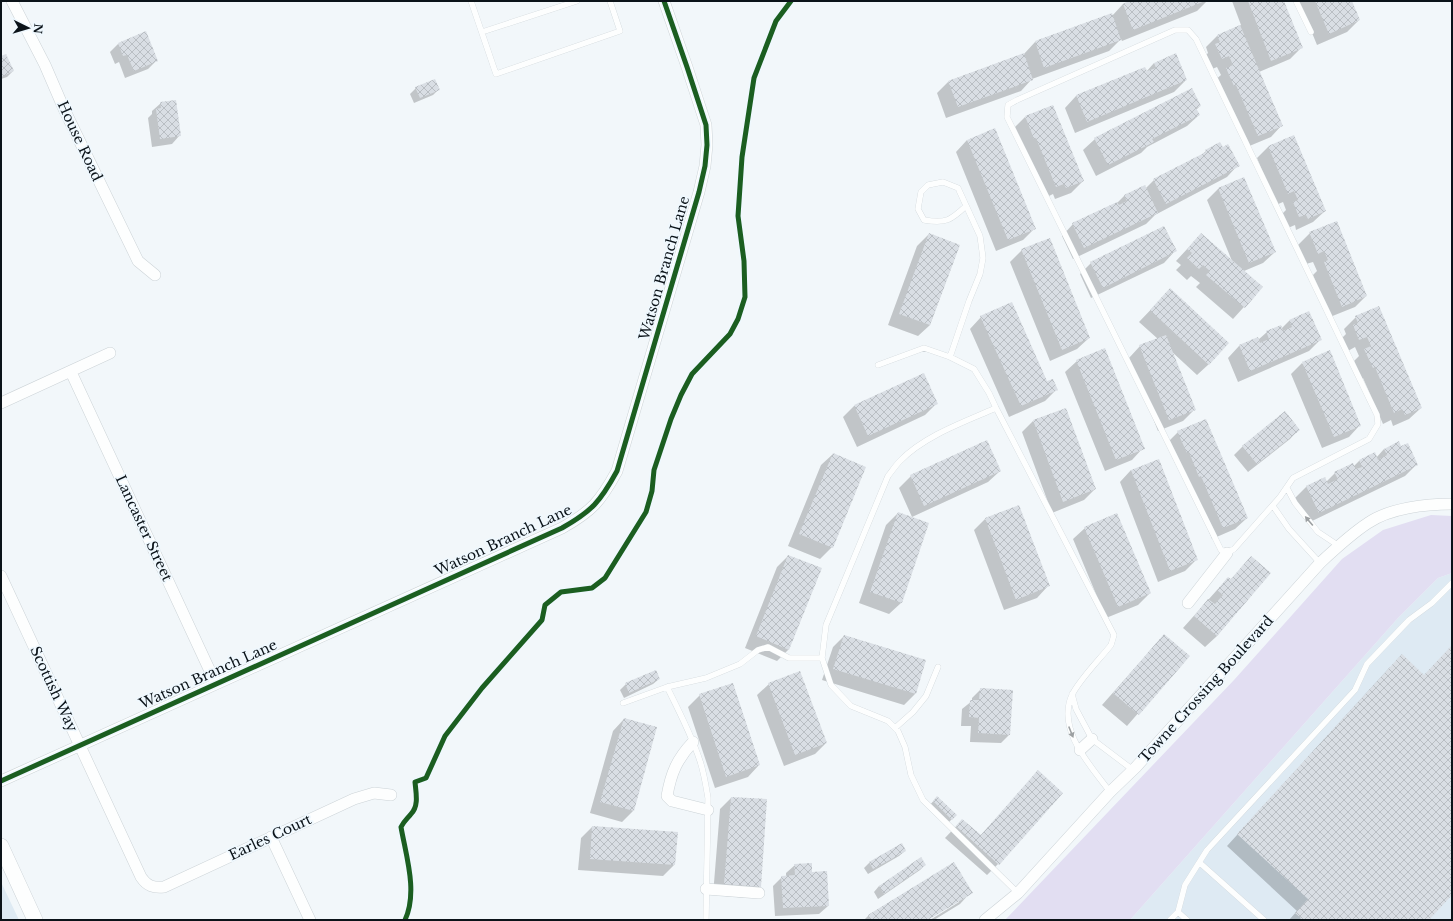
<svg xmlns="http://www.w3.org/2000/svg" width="1453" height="921" font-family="'Libre Baskerville',serif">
<defs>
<pattern id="building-cross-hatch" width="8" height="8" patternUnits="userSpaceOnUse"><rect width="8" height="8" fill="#d9dee4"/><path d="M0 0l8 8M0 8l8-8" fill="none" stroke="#b9bec3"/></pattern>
</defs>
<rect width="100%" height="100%" fill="#f2f7fa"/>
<path fill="#deeaf3" d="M1452,573V920H1130L1398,618L1438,578Z
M1,882L19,920H1Z"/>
<path fill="#e2def2" d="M1431,515L1452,516V573L1438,578L1398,618L1130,920H1005L1234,680L1342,559L1383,530Z"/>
<path fill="#0003" d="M1132,1H1207L1197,11L1122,41L1121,39L1109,51L1032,79L1021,91L946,118L937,93L949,81L1024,54L1035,42L1111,15L1112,16L1123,4Z
M1232,1H1283L1301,48L1290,59L1259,72L1282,125L1271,137L1247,147L1215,80L1221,75L1217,67L1210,70L1204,57L1208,53L1206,47L1217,36L1241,25Z
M1299,1H1351L1359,20L1347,32L1317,45Z
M118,44L157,60L148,69L125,78L119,62L115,64L110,52Z
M1,57L13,71L7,77L1,79Z
M1154,63L1186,80L1174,92L1075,133L1065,108L1076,96L1144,68L1146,72Z
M416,88L438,90L433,95L414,103L410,94Z
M161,103L180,135L172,144L152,147L148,118L152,114V111Z
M1200,106L1196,110L1199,115L1187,126L1147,147L1141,153L1096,176L1083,150L1095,139Z
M1025,117L1083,181L1071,193L1055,199L1053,194L1045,198L1014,128Z
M1294,136L1325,211L1313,222L1296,230L1295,225L1288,228L1282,214L1286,210L1283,202L1276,205L1257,158L1268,147Z
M967,140L1034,229L1023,240L996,251L956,152Z
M1206,151L1238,165L1227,177L1155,215L1146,224L1073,259L1062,236L1073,224L1117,203L1124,196L1146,188L1154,180L1200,156Z
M1244,178L1275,252L1263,263L1244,271L1262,287L1233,319L1196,287L1200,283L1191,276L1187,280L1176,270L1181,265L1176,261L1201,234L1232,261L1207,200L1218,189Z
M1310,233L1366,296L1355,307L1330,317L1313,275L1317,271L1313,262L1306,264L1298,245Z
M929,234L959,246L930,325L918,336L888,325L917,246Z
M1022,250L1089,338L1077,349L1050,361L1010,262Z
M1175,251L1164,263L1091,298L1080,274L1091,263Z
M1159,301L1209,364L1197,375L1171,351L1194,410L1183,421L1158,431L1129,358L1140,346L1158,339L1139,322Z
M1309,312L1321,339L1309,351L1238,382L1228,358L1239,346L1257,338L1258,340L1267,332L1281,329L1289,321Z
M981,317L1047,382L1057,389L1045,401L1009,417L970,329Z
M1356,317L1421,408L1409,419L1393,426L1391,420L1383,424L1363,378L1361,379L1354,361L1359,356L1355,347L1348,351L1342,338L1346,334L1344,329Z
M1077,361L1143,448L1132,460L1105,471L1065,372Z
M1302,363L1360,425L1349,437L1322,448L1291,374Z
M937,403L925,415L857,447L843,417L854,406Z
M1033,421L1095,489L1084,500L1052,513L1022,432Z
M1298,430L1290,439L1248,472L1234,455L1243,446Z
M1178,432L1247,518L1235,529L1212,539L1190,487L1177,462L1175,463L1167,443Z
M1401,447L1417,464L1405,476L1308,523L1295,498L1307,486L1326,482L1335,473L1354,466L1359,461L1376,458L1384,449Z
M833,454L832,547L820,559L788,546L821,465Z
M1131,470L1196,560L1185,571L1158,582L1120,482Z
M1000,471L988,482L912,517L899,488L911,476Z
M898,513L928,524L901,603L889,614L859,603L886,525Z
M985,519L1048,586L1037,598L1004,610L974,530Z
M1085,528L1150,593L1138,605L1106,618L1073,539Z
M788,556L789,649L777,661L745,648L777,567Z
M1251,558L1269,573L1217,636L1205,647L1183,628L1217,590L1228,578L1230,580Z
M1164,635L1188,656L1127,726L1102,705Z
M844,636L915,694L904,705L822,680L833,647Z
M1452,647V893L1427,920H1289L1297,911L1227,846L1390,667L1424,676Z
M659,679L653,684L624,698L620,690L626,684Z
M769,684L826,743L815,754L784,766L757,695Z
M981,689L1009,735L1001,743L970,742L971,726H961L962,709L972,701V698Z
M700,695L759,765L748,777L715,788L688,707Z
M624,719L633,811L622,822L590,813L613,731Z
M1038,772L998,864L987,875L945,838L962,820L980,836Z
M937,797L956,815L946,825L928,807Z
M731,798L760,886L748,898L713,895L720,809Z
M592,827L674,865L663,876L578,870L581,838Z
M905,851L899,856L868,874L864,868L870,862Z
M954,864L971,892L960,904L934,920H930L959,902V900L926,920H864L868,916Z
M795,865L812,873L828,906L819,914L775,916L773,886L782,877H786V873Z
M925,865L920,870L878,899L874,892L879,886Z"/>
<path fill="url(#building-cross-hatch)" d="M1129,1H1205L1133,30L1123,4Z
M1248,1H1284L1303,48L1271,61Z
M1315,1H1352L1360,20L1329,34Z
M1112,13L1121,40L1044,68L1035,41Z
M1240,25L1283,126L1258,136L1236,85L1234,86L1226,68L1233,65L1229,56L1222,59L1215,44L1220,42L1217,35Z
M146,31L158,61L134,71L127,55L123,56L118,43Z
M1024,53L1033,80L958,107L948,81Z
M1176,53L1187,80L1087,122L1076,95L1145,67L1147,71L1156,68L1154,63Z
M6,54L14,71L1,77V56Z
M435,79L440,90L420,98L415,87Z
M1192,88L1201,106L1196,108L1200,115L1152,139L1154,142L1108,165L1094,138Z
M176,100L181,136L160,139L156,109L161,108L160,102Z
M1053,105L1084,181L1066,188L1064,184L1056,187L1036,138L1034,139L1025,116Z
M995,128L1036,229L1008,240L967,140Z
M1294,135L1326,211L1308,219L1306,215L1299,217L1293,202L1298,200L1294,191L1288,194L1268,146Z
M1220,142L1223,147L1228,144L1240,166L1166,204L1153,179L1206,152L1205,150Z
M1244,177L1276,252L1249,263L1218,188Z
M1145,185L1158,213L1084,248L1072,223L1117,202L1119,205L1127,201L1124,195Z
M1337,221L1367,296L1342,307L1324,262L1328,260L1324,251L1318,254L1309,232Z
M1164,226L1177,251L1103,288L1090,262Z
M929,233L960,245L930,325L899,314Z
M1201,233L1263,287L1245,308L1206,275L1210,271L1203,265L1199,269L1187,258L1192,253L1187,249Z
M1050,238L1090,338L1062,350L1021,249Z
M1170,288L1229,343L1209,365L1150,310Z
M1012,302L1047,381L1053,379L1058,390L1021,406L980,316Z
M1379,306L1422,408L1405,415L1402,409L1394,413L1375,367L1373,368L1364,349L1371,346L1367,337L1359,340L1353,325L1358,323L1355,316Z
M1309,311L1322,340L1250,371L1239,345L1258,337L1260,343L1269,339L1266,331L1281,325L1283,331L1292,327L1289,320Z
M1166,335L1196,410L1169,420L1139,345Z
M1105,348L1145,449L1116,460L1076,360Z
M1330,350L1361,426L1334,437L1302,362Z
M924,373L938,404L868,436L854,405Z
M1066,408L1096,489L1063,502L1033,420Z
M1285,411L1300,430L1257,464L1242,446Z
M1206,419L1248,518L1223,528L1201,476L1199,477L1189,452L1187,453L1177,431Z
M987,440L1001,471L924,506L910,475Z
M1399,441L1401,446L1408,443L1418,465L1319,513L1306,486L1325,477L1328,484L1338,479L1334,472L1353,463L1356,469L1362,467L1359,460L1375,452L1378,460L1387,455L1384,449Z
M833,453L866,467L833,548L799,534Z
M1159,459L1198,560L1170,571L1131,470Z
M1019,505L1050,586L1016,600L985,518Z
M898,512L929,523L902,603L870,592Z
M1117,513L1151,593L1118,607L1084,527Z
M788,555L822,568L789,650L756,636Z
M1251,556L1271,573L1217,636L1194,616L1208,599L1215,604L1223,595L1217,590L1228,577L1231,579Z
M1164,634L1190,656L1139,715L1113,693Z
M844,635L926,660L916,694L833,669Z
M1452,645V895L1429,920H1299L1301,918L1295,913L1308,899L1237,834L1402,654L1424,675Z
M656,670L660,679L629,693L625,683Z
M800,671L827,743L795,755L768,683Z
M733,683L760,765L726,777L699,694Z
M980,688L1013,690L1010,735L978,733L979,718L969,717L970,700H979Z
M624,718L657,727L634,811L600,802Z
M1038,770L1063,793L999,865L956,826L962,819L981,835Z
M937,796L957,815L952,820L933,801Z
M731,797L767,799L761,887L724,884Z
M592,826L678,832L675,865L590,859Z
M902,843L906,851L873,869L869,862Z
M921,857L926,865L884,894L879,886Z
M954,862L973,893L928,920H871L868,915Z
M812,863V872L827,871L829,906L783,908L781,876L795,875L794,864Z"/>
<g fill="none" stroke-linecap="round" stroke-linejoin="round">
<defs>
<path id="lane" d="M471,1L496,74L620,31L610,1
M1296,1L1311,32
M1175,30H1188L1196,39L1377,415L1378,424L1369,439L1293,478L1280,497L1234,549L1227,553L1221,550L1007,117L1008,105L1017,100Z
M482,32L577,1
M950,357L969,301L980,274L983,258L980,236L958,188L943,182L928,185L921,192L918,209L924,220C946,224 951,220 966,206
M878,365L924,348L950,357L974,369L989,393L996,408L1114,635L1111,645C1100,659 1079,680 1072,695C1056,730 1091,766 1110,792
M996,408C964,422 924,436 900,461C896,465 892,471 888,476L826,625L822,658L831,685L851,706L888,721L898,731L905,747L911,775L923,800L1018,893
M1287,488L1295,503L1318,532L1339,546
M1273,506L1289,529L1320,563
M667,687C679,711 692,736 700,761C704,773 706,786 708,798L706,920
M1072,694L1076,709L1092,739L1133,770
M623,703L667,687L706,678L740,664L758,650L768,647L789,658H822
M895,728L913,712L926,696L938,667
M1200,863L1264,920
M1178,912L1185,885L1207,850L1355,690L1367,664L1409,620L1432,603L1452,583
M1170,920L1178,912L1187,920"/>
<path id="street" d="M12,1L45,65L64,109L138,261L155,275
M71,372L216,684
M1,403L110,353
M1,576L141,877C147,886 153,888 164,887L354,799L374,793L391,795
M1188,603L1227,553
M693,742C677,759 671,773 667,796L672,801L708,810
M1080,750L1092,739
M1,781L562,528C592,511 600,502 617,471L699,192L705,166L707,145L706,125L687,67L664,1
M271,837L310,920
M706,889L759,893
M985,920L1018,893L1110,792L1136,767L1320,563C1335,549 1351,534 1368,523C1390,508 1426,504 1452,504"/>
<path id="secondary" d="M1,846L35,920"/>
</defs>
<use href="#lane" stroke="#ccd3d7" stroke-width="6"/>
<use href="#street" stroke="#ccd3d7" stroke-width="12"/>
<use href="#secondary" stroke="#ccd3d7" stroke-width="16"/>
<use href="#lane" stroke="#fdfefe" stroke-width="5.5"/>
<use href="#street" stroke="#fdfefe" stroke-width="11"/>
<use href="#secondary" stroke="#fdfefe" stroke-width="15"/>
<defs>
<path id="cycleway" d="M1,781L562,528C592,511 600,502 617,471L699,192L705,166L707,145L706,125L687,67L664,1
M405,920C418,892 406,856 401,827C404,821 407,819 411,814C419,806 416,793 415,782L426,778L445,736L482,688L542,620L545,605L561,592L592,588L605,578L646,512L652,491L654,470L671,419L681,395L692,374L730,334L738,319L745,297L744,261L738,216L742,157L754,78L776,21L791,1"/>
</defs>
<use href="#cycleway" stroke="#eff8fe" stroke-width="8"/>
<use href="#cycleway" stroke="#1b5e20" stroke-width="5"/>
</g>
<defs><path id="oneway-solid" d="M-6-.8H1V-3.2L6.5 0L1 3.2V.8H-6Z"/></defs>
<g fill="#9ca0a2">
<use href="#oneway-solid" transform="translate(1309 521) rotate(-130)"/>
<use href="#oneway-solid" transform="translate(1071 732) rotate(68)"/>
</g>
<g text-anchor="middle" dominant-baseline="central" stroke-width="3.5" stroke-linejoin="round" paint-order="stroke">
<g font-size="14" fill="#0b1319" stroke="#eff8fe">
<text transform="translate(80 141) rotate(65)">House Road</text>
<text transform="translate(664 268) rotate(-74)">Watson Branch Lane</text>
<text transform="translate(144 528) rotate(65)">Lancaster Street</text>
<text transform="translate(503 540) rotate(-25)">Watson Branch Lane</text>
<text transform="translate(208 674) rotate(-24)">Watson Branch Lane</text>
<text transform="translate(54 689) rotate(65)">Scottish Way</text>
<text transform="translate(1206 689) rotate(-48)">Towne Crossing Boulevard</text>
<text transform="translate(270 837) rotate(-25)">Earles Court</text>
</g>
</g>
<rect width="1453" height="921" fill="none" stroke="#0b1319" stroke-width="4"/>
<g transform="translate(28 28) rotate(95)" stroke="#eff8fe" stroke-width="3" paint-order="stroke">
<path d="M0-3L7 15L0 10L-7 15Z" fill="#0b1319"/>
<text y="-6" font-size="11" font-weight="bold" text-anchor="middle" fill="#0b1319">N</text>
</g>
</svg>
